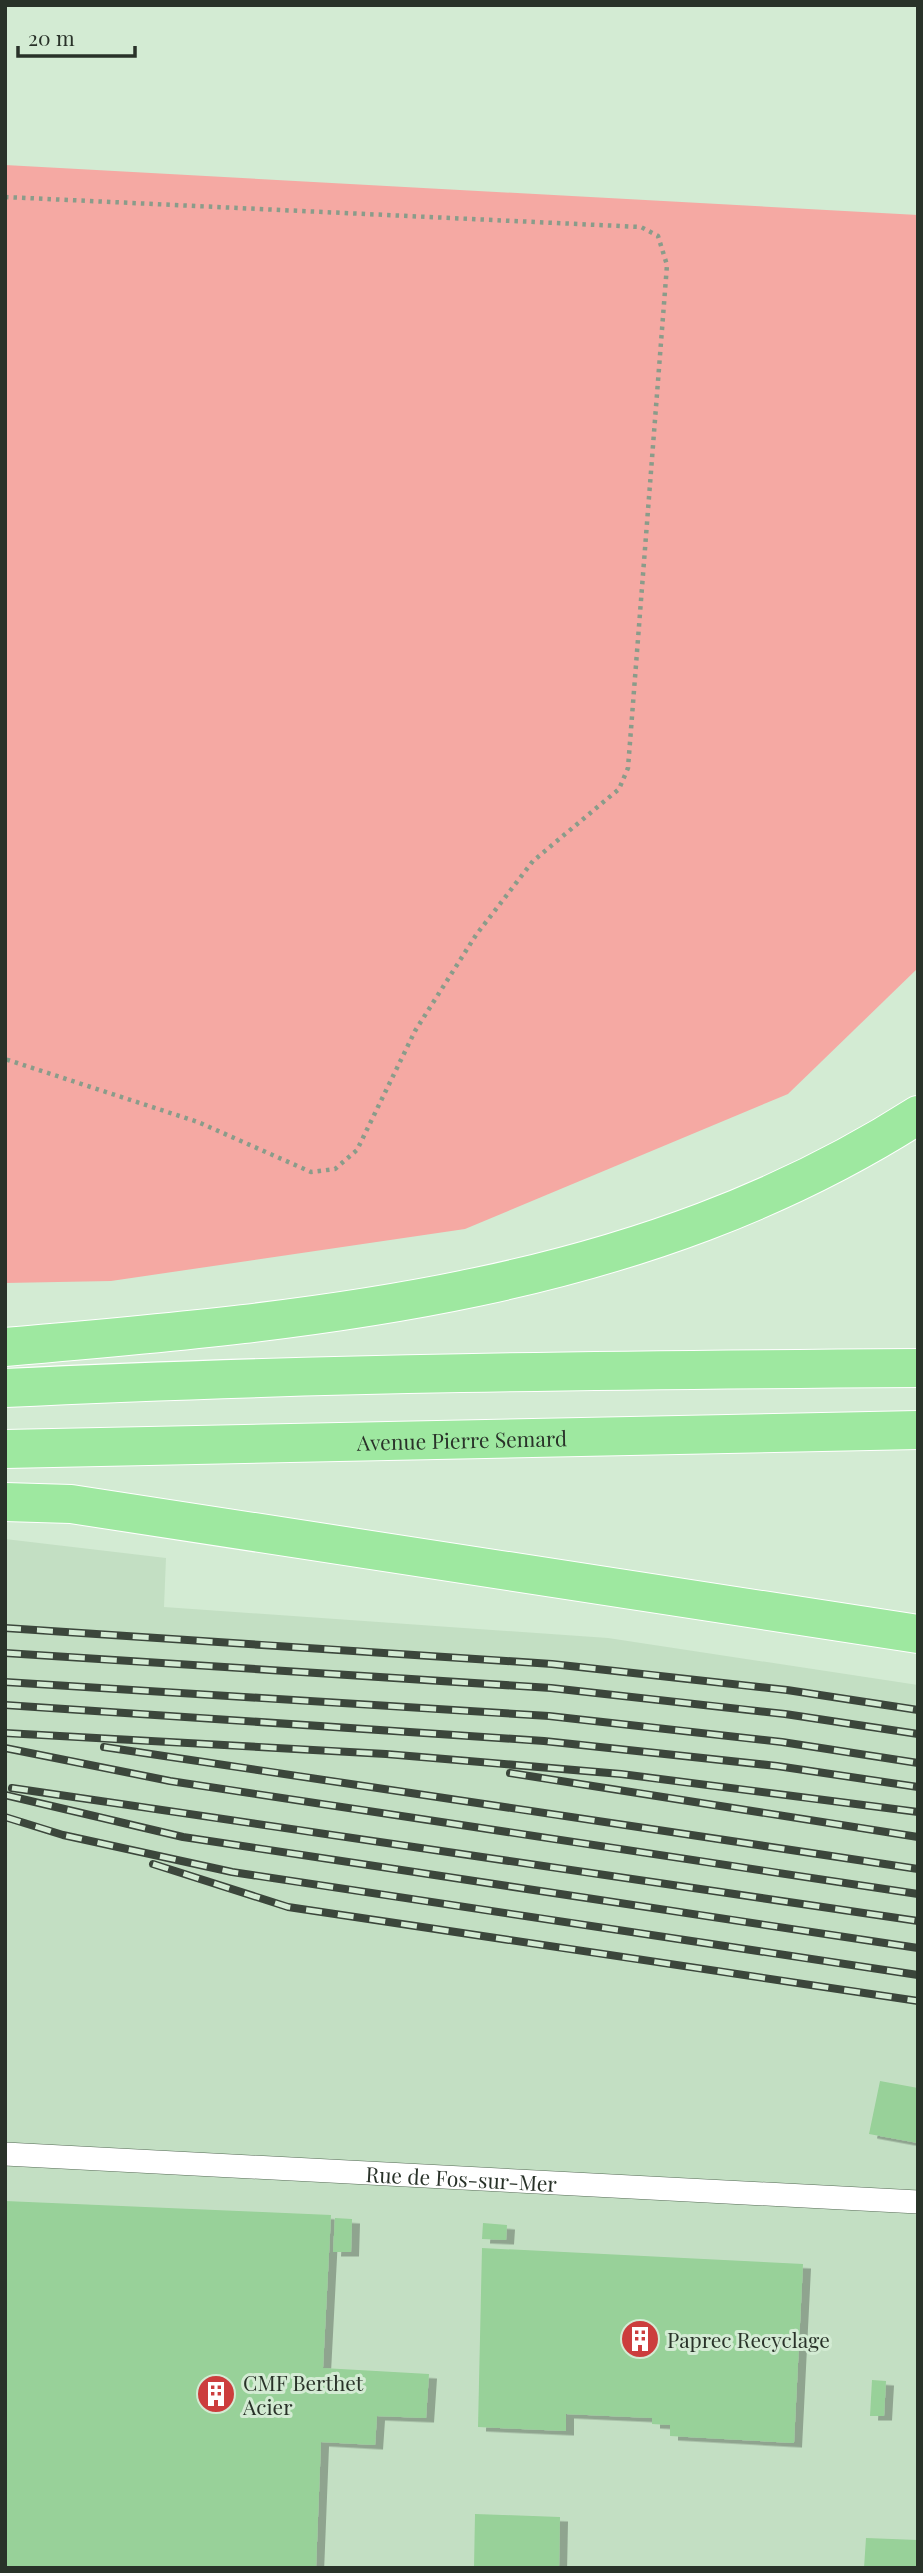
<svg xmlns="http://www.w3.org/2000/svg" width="923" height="2573" font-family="'Playfair Display',serif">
<defs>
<filter id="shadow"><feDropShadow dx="8" dy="4.5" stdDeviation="0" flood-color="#0004"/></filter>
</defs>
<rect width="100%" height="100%" fill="#d3ebd3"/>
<path fill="#c3dfc3" d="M5,1539L166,1558L164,1607L608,1638L918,1685V2568H5Z"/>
<path fill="#f5a9a3" d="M5,165L918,215V968L788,1094L465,1229L111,1281L5,1283Z"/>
<path fill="#98d199" filter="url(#shadow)" d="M880,2081L918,2088V2143L869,2134Z
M5,2201L331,2215L323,2368L429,2374L426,2418L377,2416L375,2445L321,2442L316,2568H5Z
M335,2218L352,2219L351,2252H333Z
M483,2223L507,2225L506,2240L482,2239Z
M482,2248L803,2264L794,2443L670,2436V2425L652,2424V2418L566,2414V2431L478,2427Z
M872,2380L886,2381L884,2416H870Z
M475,2514L560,2517L559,2568H474Z
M866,2538L918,2540V2568H864Z"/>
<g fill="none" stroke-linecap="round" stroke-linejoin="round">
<defs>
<g id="lane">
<path id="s1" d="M5,2154L918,2202"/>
</g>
<g id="highway">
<path d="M5,1347C322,1320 643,1291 918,1115"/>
<path d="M5,1388C309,1373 613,1370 918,1368"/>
<path id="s2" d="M5,1449L918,1430"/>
<path d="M5,1502L71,1504L918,1634"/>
</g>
</defs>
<use href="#lane" stroke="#566b56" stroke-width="24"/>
<use href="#highway" stroke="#fff" stroke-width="40"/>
<path stroke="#8a9c8a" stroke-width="4.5" stroke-dasharray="3.5 5" stroke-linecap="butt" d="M5,197L641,227L658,236L667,265L628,768L619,789L533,861L476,935L415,1031L357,1150L335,1169L311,1172L198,1122L5,1059"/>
<use href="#lane" stroke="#fff" stroke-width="23"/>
<use href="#highway" stroke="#9ee8a0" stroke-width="38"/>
<defs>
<path id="rail" d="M5,1628L552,1664L787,1690L918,1710
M5,1653L551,1688L785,1714L918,1734
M5,1682L549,1716L782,1742L918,1763
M5,1705L544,1741L777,1766L918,1787
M5,1733L386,1754L621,1774L918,1812
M104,1747L918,1869
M5,1748L170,1781L918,1894
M510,1773L918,1837
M12,1788L918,1921
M5,1795L183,1837L918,1948
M5,1817L63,1835L232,1872L918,1975
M153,1864L288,1907L918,2001"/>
</defs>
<use href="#rail" stroke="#3b463b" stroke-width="8"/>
<use href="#rail" stroke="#d3ebd3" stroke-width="5" stroke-dasharray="16" stroke-linecap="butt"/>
</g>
<defs>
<symbol id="building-disc" viewBox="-11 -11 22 22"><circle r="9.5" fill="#cc3d3d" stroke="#d3ebd3"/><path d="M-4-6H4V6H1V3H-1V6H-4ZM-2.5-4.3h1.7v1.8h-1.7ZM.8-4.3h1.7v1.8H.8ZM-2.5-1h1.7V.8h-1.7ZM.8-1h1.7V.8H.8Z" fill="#fff"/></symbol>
</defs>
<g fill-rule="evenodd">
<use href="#building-disc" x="618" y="2317" width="44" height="44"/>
<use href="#building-disc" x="194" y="2372" width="44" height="44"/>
</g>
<g text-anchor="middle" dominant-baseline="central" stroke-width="6" stroke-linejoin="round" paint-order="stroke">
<g font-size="21" fill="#293229" stroke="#d3ebd3">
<text stroke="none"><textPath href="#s2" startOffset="457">Avenue Pierre Semard</textPath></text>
<text stroke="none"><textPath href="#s1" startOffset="457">Rue de Fos-sur-Mer</textPath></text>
</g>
<g font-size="21" fill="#293229" stroke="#d3ebd3" text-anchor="start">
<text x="667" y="2339">Paprec Recyclage</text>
<text x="243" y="2382">CMF Berthet<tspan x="243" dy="24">Acier</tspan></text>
</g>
</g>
<rect width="923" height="2573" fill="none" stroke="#293229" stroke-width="14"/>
<path d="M18 46v10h117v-10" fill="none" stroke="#293229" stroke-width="3.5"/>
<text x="28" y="46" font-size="21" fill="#293229" stroke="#d3ebd3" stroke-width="5" paint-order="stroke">20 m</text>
</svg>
